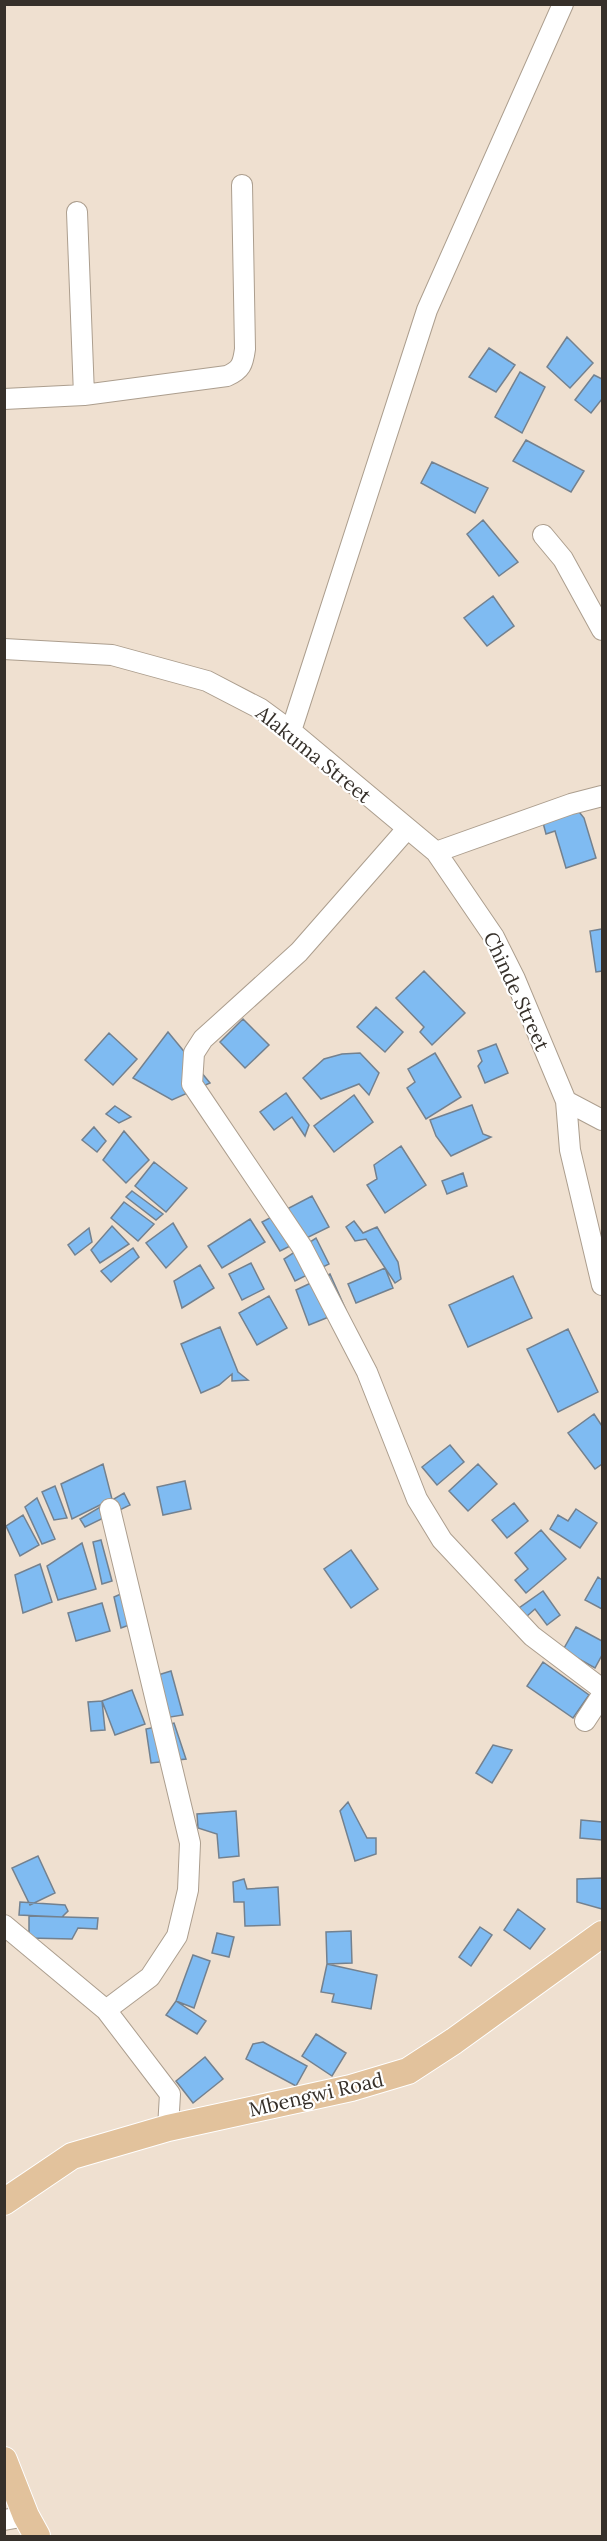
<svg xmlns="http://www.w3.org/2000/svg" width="607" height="2541" font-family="Lora,serif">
<rect width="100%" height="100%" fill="#efe0d0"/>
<path fill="#7fbbf2" stroke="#73818f" stroke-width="1.5" d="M567,337L593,363L570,388L547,367Z
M489,348L515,365L496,392L469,377Z
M520,372L545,387L522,433L495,417Z
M594,375L602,379V399L591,413L575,400Z
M526,440L584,471L571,492L513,461Z
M432,462L488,488L475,513L421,483Z
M483,520L518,562L499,576L467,534Z
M493,596L514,626L487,646L464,618Z
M576,808L584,818L596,858L566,868L555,831L546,834L542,819Z
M602,929V971L596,972L590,931Z
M424,971L465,1013L432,1045L420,1032L424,1027L396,998Z
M376,1007L403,1032L385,1052L357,1027Z
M243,1019L269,1045L245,1068L220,1042Z
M168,1032L210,1083L172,1100L133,1078Z
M109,1033L137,1059L113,1085L85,1060Z
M496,1044L508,1073L485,1083L478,1066L482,1061L478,1051Z
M360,1053L379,1073L369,1095L359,1084L321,1099L303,1078L324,1059L342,1054Z
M435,1053L461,1097L426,1119L407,1088L415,1082L408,1069Z
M286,1093L309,1125L305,1136L292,1117L274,1130L260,1112Z
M354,1095L373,1122L334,1152L314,1126Z
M472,1105L483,1134L491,1137L451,1156L436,1136L430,1120Z
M115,1106L131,1117L119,1123L106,1114Z
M94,1127L106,1141L97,1152L82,1140Z
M124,1131L149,1160L126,1183L103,1160Z
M401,1146L426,1185L385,1213L367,1185L377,1179L374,1165Z
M154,1162L187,1188L166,1212L135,1186Z
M463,1173L467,1186L447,1194L442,1181Z
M132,1191L163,1214L156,1220L126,1197Z
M312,1196L329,1227L280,1251L262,1222Z
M124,1202L154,1224L138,1241L111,1218Z
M250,1219L265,1242L222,1268L208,1246Z
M354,1221L363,1233L377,1227L398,1262L401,1279L395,1283L366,1239L355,1241L346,1227Z
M173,1223L187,1247L166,1268L146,1243Z
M112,1226L129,1244L100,1263L91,1250Z
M89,1228L92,1242L75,1255L68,1245Z
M316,1238L329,1264L295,1281L284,1259Z
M133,1248L139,1257L111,1282L101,1271Z
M251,1263L264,1289L242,1300L229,1274Z
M200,1265L214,1288L182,1308L174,1281Z
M385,1268L393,1288L356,1303L348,1284Z
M330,1274L346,1310L309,1325L296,1290Z
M513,1276L532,1318L468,1347L449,1305Z
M269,1296L287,1328L257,1345L239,1313Z
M220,1327L238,1372L248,1380L232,1381V1374L219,1385L201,1393L181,1344Z
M568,1329L598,1392L558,1412L527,1349Z
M594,1414L602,1426V1464L595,1469L568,1433Z
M450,1445L464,1462L437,1485L422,1467Z
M103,1464L112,1499L72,1519L61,1484Z
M478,1464L497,1484L468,1511L449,1491Z
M185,1481L191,1509L163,1515L157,1487Z
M55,1486L67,1518L54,1520L42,1492Z
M124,1493L130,1505L85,1527L80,1519Z
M37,1498L55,1539L42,1544L25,1507Z
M514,1503L528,1521L507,1538L492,1520Z
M576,1509L597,1523L580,1548L550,1529L558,1515L568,1521Z
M23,1515L39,1545L20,1556L6,1526Z
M541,1530L566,1559L526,1593L515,1580L528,1569L515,1553Z
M101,1540L112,1581L102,1584L93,1542Z
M82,1543L96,1589L58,1600L47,1566Z
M351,1550L378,1589L351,1608L324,1569Z
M40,1564L52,1602L23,1613L15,1575Z
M598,1577L602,1580V1609L585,1600Z
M137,1587L143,1620L121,1628L114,1597Z
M543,1591L560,1615L547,1625L535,1609L526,1617L519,1608Z
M102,1603L110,1631L76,1641L68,1613Z
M576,1627L602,1641V1655L595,1668L563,1650Z
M543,1662L589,1695L573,1718L527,1686Z
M171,1671L183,1715L152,1720L145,1679Z
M132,1690L145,1724L115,1735L102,1701Z
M102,1701L105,1730L91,1731L88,1702Z
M174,1723L186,1759L151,1763L146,1729Z
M493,1745L512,1750L492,1783L476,1773Z
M348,1802L367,1838H376V1854L355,1861L340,1811Z
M236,1811L239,1856L219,1858L217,1834L198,1828L197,1814Z
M581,1820L602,1822V1840L580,1838Z
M38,1856L55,1893L30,1905L12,1868Z
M602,1878V1909L577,1902V1879Z
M244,1879L247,1889L278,1887L280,1925L245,1926L244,1902H234L233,1882Z
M20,1902L65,1905L68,1911L62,1917L19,1915Z
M518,1909L545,1929L530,1949L504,1930Z
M29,1916L98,1918L97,1929L78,1928L72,1939L29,1938Z
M480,1927L492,1935L471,1966L459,1957Z
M351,1931L352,1963L327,1964L326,1932Z
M217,1933L234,1937L229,1957L212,1953Z
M193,1955L210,1961L194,2008L176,2001Z
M327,1964L377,1975L371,2009L332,2002L334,1994L321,1992Z
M176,2001L206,2021L197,2034L166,2015Z
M316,2034L346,2053L332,2076L302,2056Z
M263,2042L307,2066L296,2086L246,2059L253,2044Z
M205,2057L223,2079L193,2103L176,2081Z"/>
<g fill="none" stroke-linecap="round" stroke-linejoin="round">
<defs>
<path id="minor" d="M77,212L84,395
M4,399L84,395L227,376C241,370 243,364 245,349L242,185
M543,535L563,559L602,630
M4,649L112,655L207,681L261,709L291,731L436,852L494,937L515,979L566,1101L602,1120
M291,731L427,310L563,4
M406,830L299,952L203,1039L194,1053L192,1084L302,1247L367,1372L417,1499L442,1540L532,1636L602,1689
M436,852L571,804L602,796
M566,1101L570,1150L602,1285
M585,1721L602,1695
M4,1925L106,2010L170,2094L168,2128
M106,2010L150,1977L177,1936L188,1890L190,1843L110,1509
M4,2520L26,2516"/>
<path id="major" d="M4,2202L72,2156L168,2128L351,2088L408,2071L454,2041L602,1934
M4,2460L26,2516L37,2536"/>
</defs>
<use href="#minor" stroke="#ac9e8e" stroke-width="22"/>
<use href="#major" stroke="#fff" stroke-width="28"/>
<use href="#minor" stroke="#fff" stroke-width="20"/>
<use href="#major" stroke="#e2c29c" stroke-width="26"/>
</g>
<g text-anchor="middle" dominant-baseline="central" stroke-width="4.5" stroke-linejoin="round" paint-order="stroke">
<g font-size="20" fill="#36302a" stroke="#fff">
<text transform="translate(314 754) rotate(39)">Alakuma Street</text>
<text transform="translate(517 991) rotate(65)">Chinde Street</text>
<text transform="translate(316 2094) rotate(-13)">Mbengwi Road</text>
</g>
</g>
<rect width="607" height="2541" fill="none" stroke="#36302a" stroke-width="12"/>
</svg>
